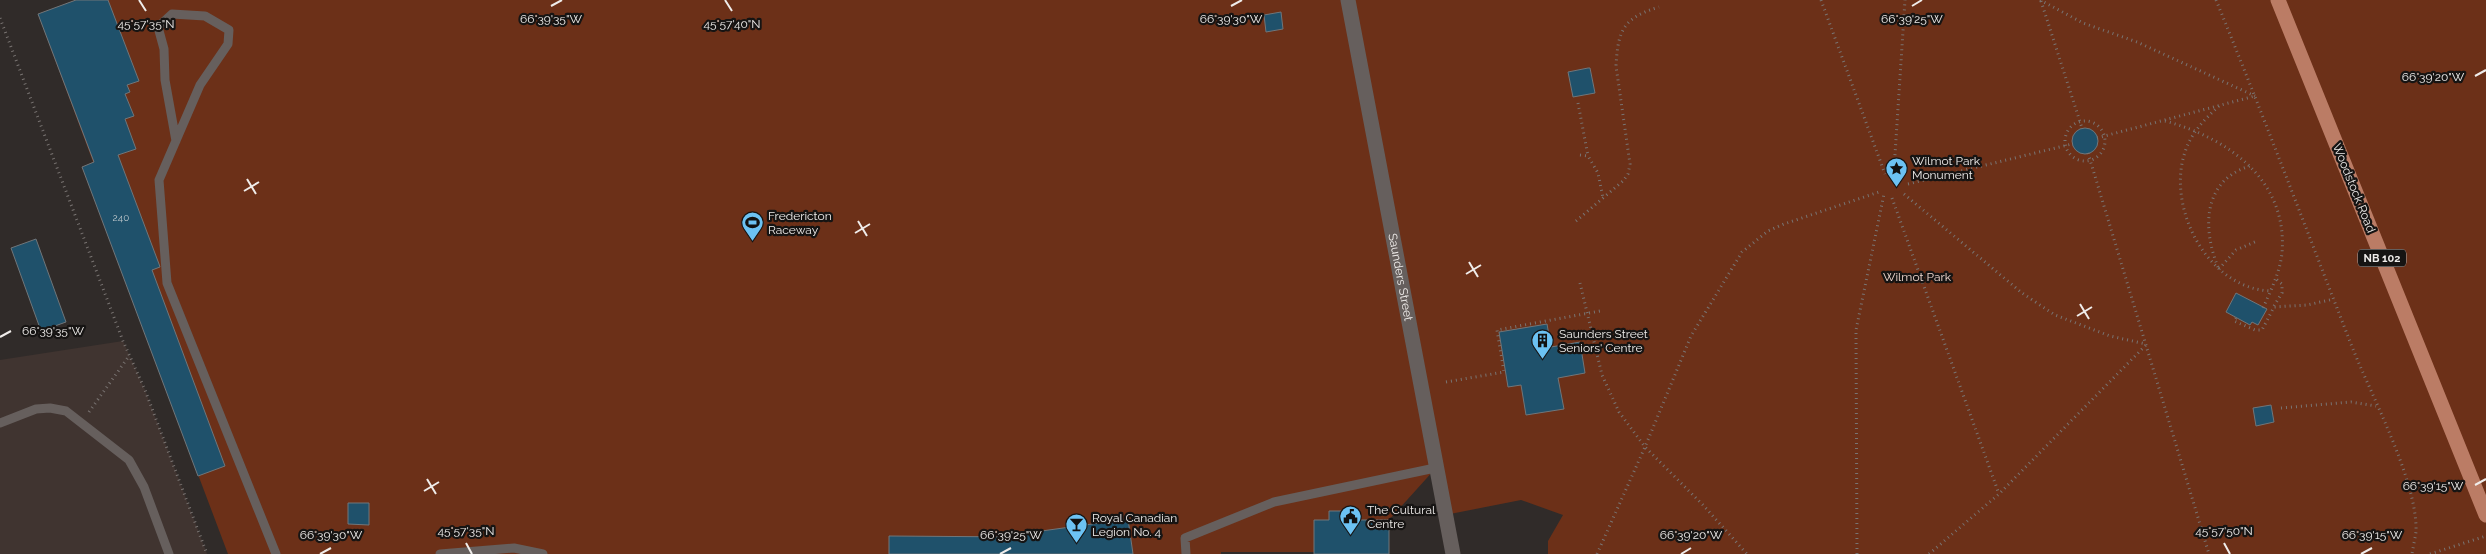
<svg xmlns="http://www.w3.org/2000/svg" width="2486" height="554" font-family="Raleway,sans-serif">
<rect width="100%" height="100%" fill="#302b29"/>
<path fill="#403430" d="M123,341L145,390L207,554H0V360Z"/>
<path fill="#6c3018" d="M76,0H2486V554H1548V541L1563,515L1521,500L1445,515L1435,469L1389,520H1349L1348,511H1329V520H1314V552H1221V554H228L82,167L93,162L38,14Z"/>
<path fill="#1f516b" stroke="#70767a" d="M76,0H108L139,81L127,85L130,92L125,94L134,116L125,119L136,149L118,155L159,264L160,267L152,270L225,466L198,476L82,167L94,162L38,14Z
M1281,12L1283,29L1266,32L1264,15Z
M1588,68H1590L1595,93L1573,97L1568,72Z
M2072 141a13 13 0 1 1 26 0a13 13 0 1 1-26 0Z
M36,239L66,322L41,331L11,248Z
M2236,293L2267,309L2258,325L2252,322L2250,325L2226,312Z
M1547,324L1551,347L1580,342L1585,373L1558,378L1564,409L1526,415L1521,385L1508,387L1499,332Z
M2271,405L2274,422L2256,426L2253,408Z
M348,503H369V525L348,524Z
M1329,511H1349V520H1389V554H1314V520H1329Z
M1128,519L1133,554H889V536L1020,537V534Z"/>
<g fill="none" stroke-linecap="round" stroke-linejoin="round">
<path stroke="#797472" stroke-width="3" stroke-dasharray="1 4" stroke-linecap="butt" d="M1821,0L1885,174
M2040,0L2083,23L2137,42L2255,96
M2216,0C2262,112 2305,226 2349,339C2368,390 2418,480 2416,532C2415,539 2413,547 2412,554
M2041,1L2082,128
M0,18L123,341L145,390L207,554
M1578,103L1588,156
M2219,106C2204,120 2191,133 2185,152C2166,208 2208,289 2271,291
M2065 141a20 20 0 1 1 40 0a20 20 0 1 1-40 0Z
M2165,121C2228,138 2288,180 2282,253C2280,272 2271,290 2263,308
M2097,138L2255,96
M2088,153L2209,554
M1580,155L1588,156L1598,173L1603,198
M1894,170L1905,0
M1908,184L2072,144
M1904,194L2022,293L2055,315L2110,336L2146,344
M1892,198L1999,494
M1576,221L1623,181L1628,174L1630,164L1616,66C1618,30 1623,18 1659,7
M2218,267C2202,228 2203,180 2250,166
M2219,269L2236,250L2257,241
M1580,283L1602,375L1619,412L1645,447L1703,505L1747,554
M2274,306L2282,293V284L2275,278
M2236,318L2234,321L2255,330H2262L2274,307L2307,305L2334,299
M1446,382L1504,372L1497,330L1600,311
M2281,408L2351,402L2376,406
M89,412L129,356
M1597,554L1645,447L1691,336L1742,252L1768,231L1784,224L1882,191
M1857,554L1856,330L1884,194
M1929,554L1999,494L2146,345
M2430,554L2486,536"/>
<path stroke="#665f5d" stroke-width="9" d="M176,141L165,80L164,49L158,27L172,14L205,16L229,30L228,44L200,85L159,180L167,283L276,554
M0,423L36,409L50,408L66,411L129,460L144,487L169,554
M440,554L514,548L543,554
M1186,554L1185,538L1274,502L1435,468"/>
<path stroke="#665f5d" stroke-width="15" id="s1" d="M1348,0L1453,554"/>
<path stroke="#bb7c65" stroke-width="15" d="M2278,0L2486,515"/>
</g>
<path fill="none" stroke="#efecea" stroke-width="2" d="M139,0L146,11M725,0L732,11M551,6L562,0M1231,6L1242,0M1912,6L1922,0M2475,76L2486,70M247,179L256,194M244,191L259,182M858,221L867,236M855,233L870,224M1469,262L1478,277M1466,274L1481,265M2080,304L2089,319M2077,316L2092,307M0,337L11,331M427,479L436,494M2475,485L2486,479M424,491L439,482M466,543L472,554M2224,543L2230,554M320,554L331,548M1000,554L1011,548M1681,554L1691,548M2361,554L2372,548"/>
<defs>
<symbol id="sight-pin" viewBox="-11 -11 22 30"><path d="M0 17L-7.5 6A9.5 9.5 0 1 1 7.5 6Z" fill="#6cc2f3" stroke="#161413"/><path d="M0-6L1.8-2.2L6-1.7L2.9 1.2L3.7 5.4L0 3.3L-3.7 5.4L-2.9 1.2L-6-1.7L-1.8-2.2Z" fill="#111"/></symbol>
<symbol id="stadium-pin" viewBox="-11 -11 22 30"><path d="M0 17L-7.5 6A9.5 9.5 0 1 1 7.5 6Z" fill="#6cc2f3" stroke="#161413"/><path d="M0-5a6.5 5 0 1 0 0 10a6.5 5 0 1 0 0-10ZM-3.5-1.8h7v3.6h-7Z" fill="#111"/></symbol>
<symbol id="building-pin" viewBox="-11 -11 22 30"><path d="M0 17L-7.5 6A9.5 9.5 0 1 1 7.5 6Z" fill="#6cc2f3" stroke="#161413"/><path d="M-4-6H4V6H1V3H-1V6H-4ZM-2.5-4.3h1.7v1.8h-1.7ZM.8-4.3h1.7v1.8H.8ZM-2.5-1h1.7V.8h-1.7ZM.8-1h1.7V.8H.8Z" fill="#111"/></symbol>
<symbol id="civic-pin" viewBox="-11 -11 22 30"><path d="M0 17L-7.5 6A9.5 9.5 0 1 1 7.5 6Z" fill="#6cc2f3" stroke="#161413"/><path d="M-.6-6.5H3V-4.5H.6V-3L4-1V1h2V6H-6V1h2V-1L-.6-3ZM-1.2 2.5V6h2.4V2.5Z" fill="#111"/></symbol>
<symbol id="bar-pin" viewBox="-11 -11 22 30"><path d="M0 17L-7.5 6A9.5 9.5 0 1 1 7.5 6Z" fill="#6cc2f3" stroke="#161413"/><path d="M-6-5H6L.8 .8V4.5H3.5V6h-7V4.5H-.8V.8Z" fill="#111"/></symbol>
</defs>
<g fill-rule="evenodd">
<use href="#sight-pin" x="1884" y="156" width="25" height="34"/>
<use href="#stadium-pin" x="740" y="210" width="25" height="34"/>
<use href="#building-pin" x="1530" y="328" width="25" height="34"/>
<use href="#civic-pin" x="1338" y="504" width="25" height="34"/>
<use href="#bar-pin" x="1064" y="512" width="25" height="34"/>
</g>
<g text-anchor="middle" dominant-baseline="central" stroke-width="4.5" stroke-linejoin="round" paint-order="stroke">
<g font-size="10" fill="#bbc5ca">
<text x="121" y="217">240</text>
</g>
<rect fill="#161413" stroke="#aeabaa" stroke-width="1" x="2358" y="249.5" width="48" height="17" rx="4"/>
<g font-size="11" font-weight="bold" fill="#efecea">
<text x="2382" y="258">NB 102</text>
</g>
<g font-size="12" fill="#efecea" stroke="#161413" text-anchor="start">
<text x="1912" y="161">Wilmot Park<tspan x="1912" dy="14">Monument</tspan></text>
<text x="768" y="216">Fredericton<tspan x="768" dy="14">Raceway</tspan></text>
<text x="1559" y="334">Saunders Street<tspan x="1559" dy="14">Seniors' Centre</tspan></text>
<text x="1367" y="510">The Cultural<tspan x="1367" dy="14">Centre</tspan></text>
<text x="1092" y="518">Royal Canadian<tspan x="1092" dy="14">Legion No. 4</tspan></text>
</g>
<g font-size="12" fill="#efecea" stroke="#161413">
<text transform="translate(2354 188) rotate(68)">Woodstock Road</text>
<text stroke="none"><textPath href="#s1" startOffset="282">Saunders Street</textPath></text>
</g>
<g font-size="12" fill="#f1d9d0" stroke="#161413">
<text x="1917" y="277">Wilmot Park</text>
</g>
</g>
<g font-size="12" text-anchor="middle" fill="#efecea" stroke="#161413" stroke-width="4.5" stroke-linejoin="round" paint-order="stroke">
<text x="551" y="23">66°39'35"W</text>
<text x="1231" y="23">66°39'30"W</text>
<text x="1912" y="23">66°39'25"W</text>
<text x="146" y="28">45°57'35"N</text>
<text x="732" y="28">45°57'40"N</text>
<text x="2433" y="81">66°39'20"W</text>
<text x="53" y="335">66°39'35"W</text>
<text x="2433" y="490">66°39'15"W</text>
<text x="466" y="535">45°57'35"N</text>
<text x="2224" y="535">45°57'50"N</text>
<text x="331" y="539">66°39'30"W</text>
<text x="1011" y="539">66°39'25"W</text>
<text x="1691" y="539">66°39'20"W</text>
<text x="2372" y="539">66°39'15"W</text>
</g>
</svg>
